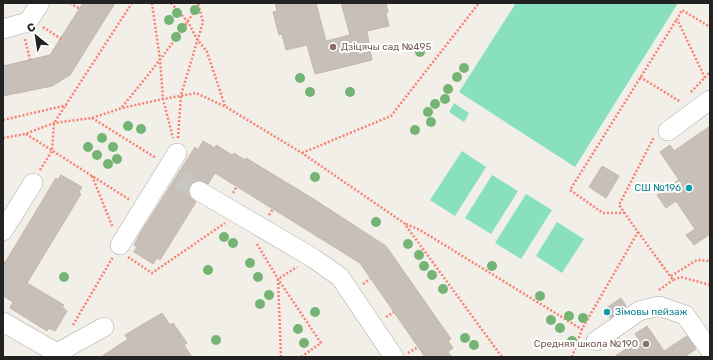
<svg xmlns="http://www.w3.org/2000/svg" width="713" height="360" font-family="Rubik,sans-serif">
<rect width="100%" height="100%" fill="#f2efe9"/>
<path fill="#88e0be" d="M516,3H678L575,167L459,92Z
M454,103L469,113L464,122L449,112Z
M462,151L486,167L455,216L430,200Z
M492,175L518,191L491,234L465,218Z
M526,194L552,210L521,259L495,243Z
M557,222L584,239L562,273L536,256Z"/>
<path fill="#c7bfb8" stroke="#c4b6ab" d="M83,3H115L70,75L52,86L3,96V66L50,55Z
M275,3H316L326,41L350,35L341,3H386L388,12L386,13L389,26L367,31L372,60L315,74L307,45L286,50L282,34L279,35L273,12L277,11Z
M710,126V234L694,245L686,235L695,229L676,201L666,208L657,195L679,180L660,152L670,145L674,151Z
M203,141L215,148L216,145L232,155L234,153L245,160L246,158L312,198L386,246L451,339L448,341L453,348L448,352L452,357H425L360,263L215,173L208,184L199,180L194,181L190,185L188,191L189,196L196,202L160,260L157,258L153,264L134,252L137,247L134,245L141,232L195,147L198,150Z
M602,166L619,176L606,198L589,187Z
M61,175L82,187L79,192L81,194L27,283L64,305L62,307L67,311L55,331L49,328L47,331L10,308L13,302L3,296V266L56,178L58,180Z
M621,298L626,306L610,318L605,309Z
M162,313L170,325L173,323L187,343L184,345L192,357H101L128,339L125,335Z
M647,326L664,351L687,336L696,349L684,357H614L639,340L635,334Z"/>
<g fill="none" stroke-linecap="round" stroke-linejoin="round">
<path stroke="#c8c6c1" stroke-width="19" stroke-dasharray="19 10" stroke-linecap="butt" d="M179,179L199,191"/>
<defs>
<path id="minor" d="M3,29L28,22L40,3
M668,131L710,100
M199,191L313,258L340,277L394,357
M3,231L33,183
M120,245L177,153
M3,322L57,353L104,327
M596,341L639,311L659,306L685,315L710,350"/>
</defs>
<use href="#minor" stroke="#a9a9a9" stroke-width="20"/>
<path stroke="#fa8072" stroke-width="2.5" stroke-dasharray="2 2" stroke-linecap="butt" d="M70,3L80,9
M152,3L160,60L163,99L173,138
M171,3L188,22L197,39L207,52L225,106
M43,27L61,39
M25,39L30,60
M640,77L681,102
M705,78L677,19L682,10L710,27
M691,92L710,72
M122,107C149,74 176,41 199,4
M92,118L156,158
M3,120L67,105
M26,134L130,200
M3,138L25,134L54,123L92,118L122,108L163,99L196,93L226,107L302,153L404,223L502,357
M178,138L181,95L203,22L198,3
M302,153L391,116L479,3
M40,170L52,151L54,123L132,3
M92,176L113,228
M233,193L237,186
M625,213H603L570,190L677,19
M269,215L273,209
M406,224L420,230L583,330
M638,232L673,280L681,277L710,285
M257,244L278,279L321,343L301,357
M128,257L152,273L225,223
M3,262L5,263
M671,276L697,260L710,261
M363,284L370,279
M659,290L673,280
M386,317L394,312
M73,325L113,257
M408,353L418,347
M281,357L278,279L297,267
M572,357L582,329L638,232L619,205L654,137"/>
<use href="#minor" stroke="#fff" stroke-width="19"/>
</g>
<g fill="#74b475">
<circle cx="195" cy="10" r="5"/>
<circle cx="177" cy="13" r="5"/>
<circle cx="169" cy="20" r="5"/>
<circle cx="182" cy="28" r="5"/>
<circle cx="176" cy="37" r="5"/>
<circle cx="420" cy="52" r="5"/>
<circle cx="464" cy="68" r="5"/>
<circle cx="457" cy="77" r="5"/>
<circle cx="300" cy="78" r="5"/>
<circle cx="448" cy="89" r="5"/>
<circle cx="310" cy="92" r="5"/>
<circle cx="350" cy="92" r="5"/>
<circle cx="445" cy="99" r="5"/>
<circle cx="435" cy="104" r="5"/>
<circle cx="428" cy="112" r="5"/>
<circle cx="431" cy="122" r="5"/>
<circle cx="128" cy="126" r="5"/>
<circle cx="141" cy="129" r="5"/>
<circle cx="415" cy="130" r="5"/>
<circle cx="102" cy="138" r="5"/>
<circle cx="88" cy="147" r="5"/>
<circle cx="113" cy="147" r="5"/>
<circle cx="97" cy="155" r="5"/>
<circle cx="117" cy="159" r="5"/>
<circle cx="108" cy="164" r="5"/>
<circle cx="315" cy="177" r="5"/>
<circle cx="376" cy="222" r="5"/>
<circle cx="224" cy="237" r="5"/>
<circle cx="233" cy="243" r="5"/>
<circle cx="408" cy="244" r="5"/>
<circle cx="419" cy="255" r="5"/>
<circle cx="250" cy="263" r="5"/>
<circle cx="424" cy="266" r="5"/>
<circle cx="492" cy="266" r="5"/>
<circle cx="208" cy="270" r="5"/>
<circle cx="432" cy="275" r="5"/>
<circle cx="64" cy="277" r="5"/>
<circle cx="258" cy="277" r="5"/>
<circle cx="443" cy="289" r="5"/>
<circle cx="269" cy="295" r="5"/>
<circle cx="540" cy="296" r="5"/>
<circle cx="260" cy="304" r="5"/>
<circle cx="315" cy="312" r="5"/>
<circle cx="569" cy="316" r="5"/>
<circle cx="583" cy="318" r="5"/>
<circle cx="551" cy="320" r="5"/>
<circle cx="560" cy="328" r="5"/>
<circle cx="298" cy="329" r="5"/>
<circle cx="465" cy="338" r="5"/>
<circle cx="216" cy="340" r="5"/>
<circle cx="572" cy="341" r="5"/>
<circle cx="304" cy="343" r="5"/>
<circle cx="474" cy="345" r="5"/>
</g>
<g fill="#8d6e63" stroke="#fff" stroke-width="1.5">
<circle cx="333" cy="47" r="4"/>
<circle cx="646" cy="344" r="4"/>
</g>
<g fill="#0f9aa8" stroke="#fff" stroke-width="1.5">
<circle cx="689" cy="188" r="4"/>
<circle cx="607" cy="312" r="4"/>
</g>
<g text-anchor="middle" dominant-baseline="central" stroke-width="4" stroke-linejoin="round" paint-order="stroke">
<g font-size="10" fill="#785e54" stroke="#fff" text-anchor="start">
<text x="341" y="47">Дзіцячы сад №495</text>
<text x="638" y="344" text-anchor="end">Средняя школа №190</text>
</g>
<g font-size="10" fill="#0d838f" stroke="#fff" text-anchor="end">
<text x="681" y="188">СШ №196</text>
<text x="615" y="312" text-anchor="start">Зімовы пейзаж</text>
</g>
</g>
<rect width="713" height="360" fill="none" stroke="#222222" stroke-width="8"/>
<g transform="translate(36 36) rotate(330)" stroke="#ffffff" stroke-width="3" paint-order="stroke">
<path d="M0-3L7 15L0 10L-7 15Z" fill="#222222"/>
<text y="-6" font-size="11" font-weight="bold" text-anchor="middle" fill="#222222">С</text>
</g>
</svg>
